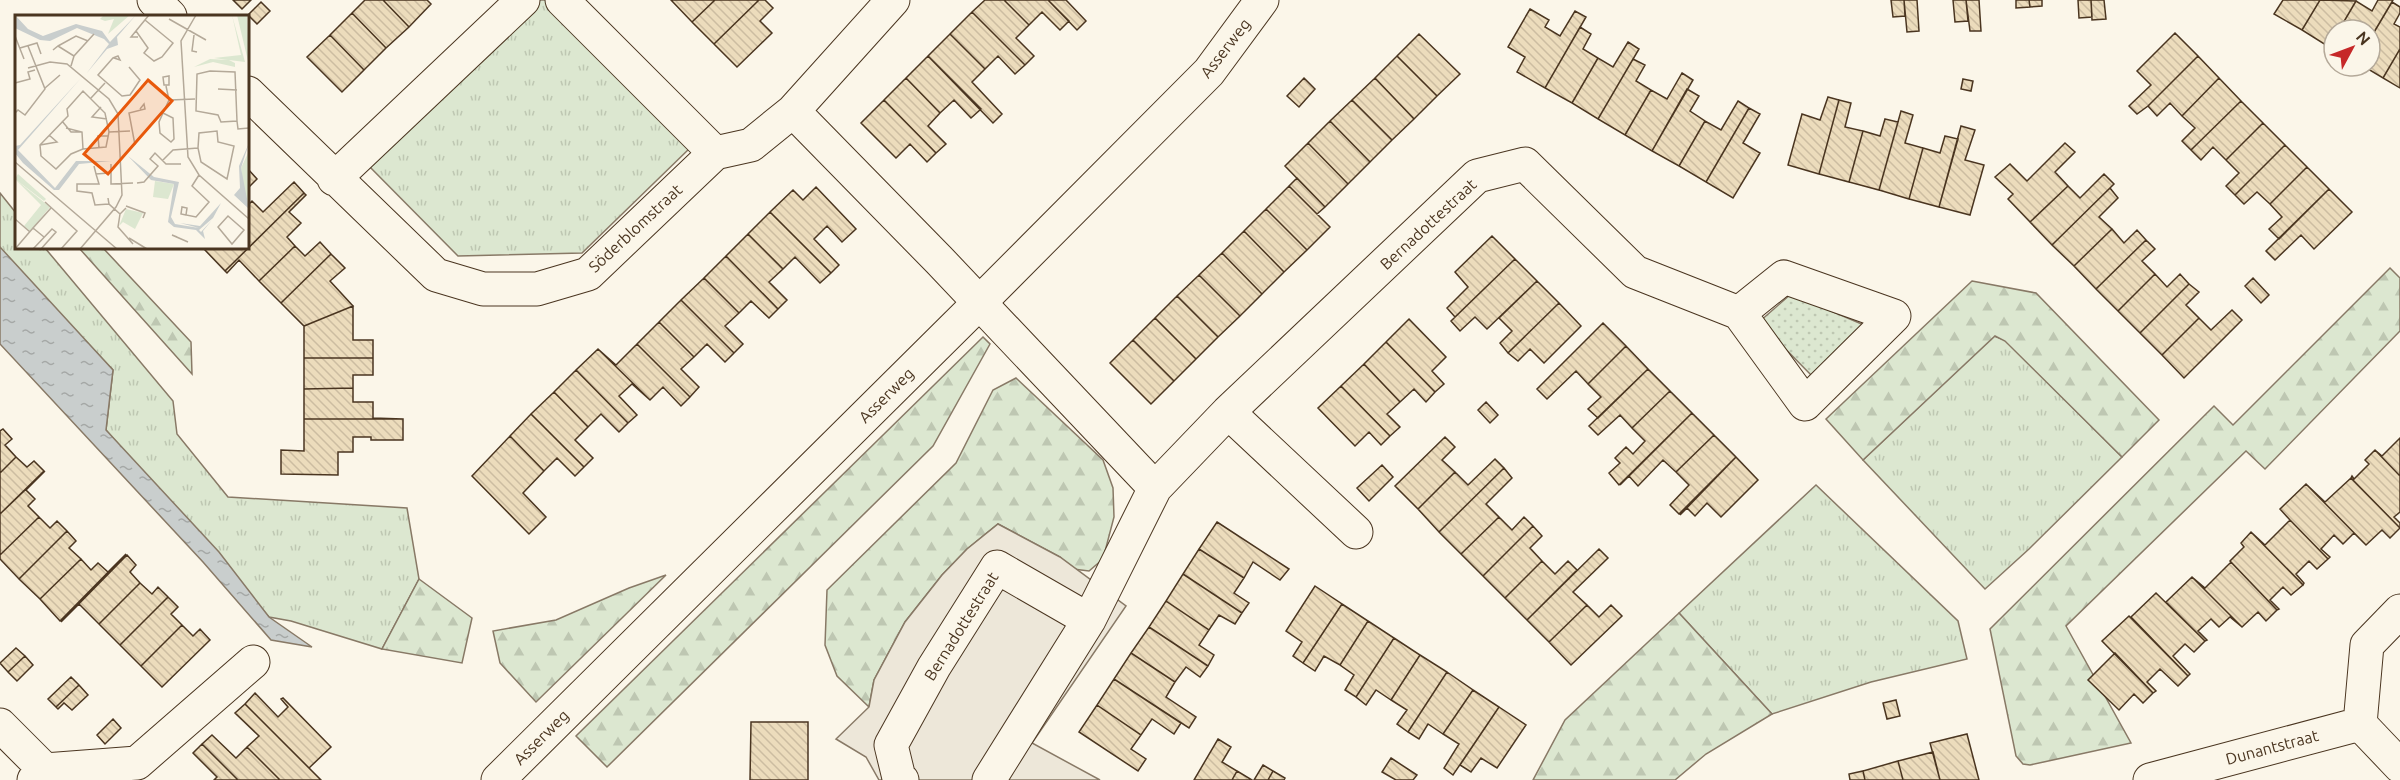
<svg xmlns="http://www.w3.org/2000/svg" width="2400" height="780" font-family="Ubuntu,sans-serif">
<defs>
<pattern id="grass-tufts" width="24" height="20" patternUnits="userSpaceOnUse" patternTransform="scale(1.5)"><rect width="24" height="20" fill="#dce7d0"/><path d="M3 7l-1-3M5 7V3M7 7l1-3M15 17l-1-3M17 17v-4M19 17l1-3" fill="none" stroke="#bec7b2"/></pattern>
<pattern id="forest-firs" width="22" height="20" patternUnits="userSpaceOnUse" patternTransform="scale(1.5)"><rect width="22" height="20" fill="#dce7d0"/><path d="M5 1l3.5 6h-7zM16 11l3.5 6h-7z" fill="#bec7b2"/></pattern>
<pattern id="garden-dots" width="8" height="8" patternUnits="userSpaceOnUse" patternTransform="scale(1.5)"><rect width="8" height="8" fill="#dce7d0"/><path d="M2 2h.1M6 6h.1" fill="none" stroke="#bec7b2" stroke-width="1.8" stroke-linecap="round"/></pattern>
<pattern id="water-ripples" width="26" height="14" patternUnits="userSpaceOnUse" patternTransform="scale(1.5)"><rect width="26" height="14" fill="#c9cecd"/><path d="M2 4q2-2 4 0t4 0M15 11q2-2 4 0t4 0" fill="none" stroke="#a5a8a6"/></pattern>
<pattern id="building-back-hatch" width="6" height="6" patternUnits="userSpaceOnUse" patternTransform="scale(1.5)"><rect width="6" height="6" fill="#ecdcbc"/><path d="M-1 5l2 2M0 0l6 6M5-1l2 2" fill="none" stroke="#ccbda1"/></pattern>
</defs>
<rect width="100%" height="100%" fill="#fbf6e9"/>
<path fill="url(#grass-tufts)" stroke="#887966" stroke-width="1.5" d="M536,0H557L691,147L582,253L458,256L364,161Z
M0,193L16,213V248H45L173,401L177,434L228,497L407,508L419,579L382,649L291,621L269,617L106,430L113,370L0,250Z
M1994,336L2005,340L2122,457L2029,549L1985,589L1863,460Z
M1816,485L1958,621L1967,659L1871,682L1772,714L1679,613Z"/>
<path fill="url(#forest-firs)" stroke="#887966" stroke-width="1.5" d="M79,248H103L191,342L192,374Z
M2390,268L2400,278V331L2265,469L2246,451L2066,626L2131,743L2030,765L2023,764L2016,756L1990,629L2214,406L2233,425Z
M1972,281L2036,293L2159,420L2122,457L2005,341L1995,336L1863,460L1826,419Z
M983,337L990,344L933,446L607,767L576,736Z
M1016,378L1103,460L1113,488L1114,517L1103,559L1089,571L1073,569L1060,557L998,524L967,549L942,575L905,622L874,680L869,707L837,676L825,645L827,590L956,463L993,390Z
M666,575L536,702L500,663L493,631L556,620L629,588Z
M419,579L472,618L462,663L382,649Z
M1679,613L1772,714L1706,754L1675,780H1533L1565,720Z"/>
<path fill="url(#garden-dots)" stroke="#887966" stroke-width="1.5" d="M1791,294L1864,325L1812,376L1759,322Z"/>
<path fill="#ede7d9" stroke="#887966" stroke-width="1.5" d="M998,524L1060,557L1126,606L1032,743L1100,780H879L866,757L836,739L869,707L874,680L905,622L942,575L967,549Z"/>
<path fill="url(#water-ripples)" stroke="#887966" stroke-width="1.5" d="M0,247L113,370L106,430L219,552L269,617L312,647L271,640L203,562L0,344Z"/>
<path fill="url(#building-back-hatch)" stroke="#4a3520" stroke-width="1.5" d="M233,0H251L242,9Z
M365,0H383L409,27L386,48L352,13Z
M383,0H427L431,4L409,27Z
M671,0H715L692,22Z
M715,0H759L714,44L692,22Z
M759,0H765L773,8L760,21L772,33L737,67L714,44Z
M985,0H1004L1029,25L1016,38L1034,56L1025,65L972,12Z
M1004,0H1048L1069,21L1060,30L1042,12L1029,25Z
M1048,0H1066L1086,21L1077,30Z
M1891,0H1904L1905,16L1893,17Z
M1904,0H1917L1919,31L1907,32Z
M1953,0H1966L1968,21L1955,22Z
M1966,0H1979L1981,31H1970Z
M2016,0H2029L2030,7L2016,8Z
M2029,0H2042V6L2030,7Z
M2078,0H2091L2092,17L2079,18Z
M2091,0H2104L2106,19L2092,20Z
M2283,0H2320L2302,30L2274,14Z
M2320,0L2356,1L2339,30H2334V38L2329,47L2302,30Z
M2378,0H2393L2370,39V30H2339L2356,1L2372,11Z
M261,2L270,11L257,24L248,15Z
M2392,2L2400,7V13L2394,24L2400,27V49L2383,78L2363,66H2370V39Z
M1530,9L1549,20L1545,27L1560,36L1575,11L1586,17L1545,88L1517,72L1525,57L1508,47Z
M972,12L1025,65L1015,74L998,56L985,69L950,34Z
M352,13L386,48L364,70L330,35Z
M1580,27L1591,34L1583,49L1598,58L1572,103L1545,88Z
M2175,33L2198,56L2148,106L2137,114L2129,106L2151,85L2137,71Z
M950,34L985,69L972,82L1002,114L993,123L928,56Z
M1419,34L1460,74L1437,96L1397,56Z
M330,35L364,70L342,92L307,57Z
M1628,42L1639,49L1598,119L1572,103L1598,58L1613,67Z
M2400,49V88L2383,78Z
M928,56L981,109L971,118L954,100L940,113L906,78Z
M1397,56L1437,96L1414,119L1375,78Z
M2198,56L2219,78L2182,116L2170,103L2157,116L2148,106Z
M1633,59L1645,65L1636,81L1651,90L1625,135L1598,119Z
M1682,73L1693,80L1652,151L1625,135L1651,90L1667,99Z
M906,78L940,113L928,126L946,144L936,153L884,100Z
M1304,78L1315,89L1299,107L1287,96Z
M1375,78L1414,119L1392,140L1352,100Z
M2219,78L2241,101L2191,150L2182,141L2195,128L2182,116Z
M1963,79L1973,81L1971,91L1961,89Z
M1687,89L1699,96L1690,111L1705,121L1679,166L1652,151Z
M1828,97L1839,100L1819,174L1788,165L1802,114L1820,120Z
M884,100L936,153L927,162L910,144L896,158L861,123Z
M1352,100L1392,140L1370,162L1330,121Z
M1839,100L1851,103L1845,127L1863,131L1849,182L1819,174Z
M1738,101L1749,108L1706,182L1679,166L1705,121L1721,130Z
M2241,101L2263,123L2226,160L2213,147L2201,160L2191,150Z
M1749,108L1760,114L1743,143L1760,153L1733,198L1706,182Z
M1901,111L1913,115L1905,143L1923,148L1909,199L1879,190Z
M1885,119L1898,122L1879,190L1849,182L1863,131L1880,136Z
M1330,121L1370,162L1348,184L1308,143Z
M2263,123L2285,145L2235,195L2226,186L2239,173L2226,160Z
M1961,126L1975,130L1965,160L1984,165L1970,215L1939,207Z
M1945,136L1958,139L1939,207L1909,199L1923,148L1940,153Z
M1308,143L1348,184L1325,207L1285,166Z
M2065,143L2075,152L2055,172L2068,186L2030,222L2008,199L2013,194L1995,177L2010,164L2027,181Z
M2285,145L2307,167L2270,204L2257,192L2244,204L2235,195Z
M2307,167L2329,189L2279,239L2269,229L2282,217L2270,204Z
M248,169L257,179L248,188Z
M2104,174L2114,184L2052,245L2030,222L2068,186L2080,198Z
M1297,178L1325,207L1317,214L1289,186Z
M294,182L304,193L225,271L204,249L206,248H248V205L252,201L263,212Z
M1289,186L1330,227L1307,250L1266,209Z
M816,187L856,229L842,242L827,226L814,239L839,265L831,273L770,212L793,190L803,200Z
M2110,188L2118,198L2099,217L2112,229L2074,266L2052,245Z
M2329,189L2352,212L2314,249L2301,235L2275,260L2266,251Z
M304,193L306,195L289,212L301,223L287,237L295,246L259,281L239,260L227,273L225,271Z
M1266,209L1307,250L1284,272L1244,231Z
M770,212L831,273L820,283L795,257L783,269L748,234Z
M2112,229L2124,243L2137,230L2146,240L2096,289L2074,266Z
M1244,231L1284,272L1262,294L1222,253Z
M748,234L783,269L769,282L787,300L778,309L726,256Z
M1492,236L1515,259L1455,317L1447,308L1468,287L1455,272Z
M2146,240L2155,249L2142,261L2155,274L2118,311L2096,289Z
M320,242L331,254L281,303L259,281L295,246L305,256Z
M1222,253L1262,294L1240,316L1199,275Z
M331,254L345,268L330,281L353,306L304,326L281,303Z
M726,256L778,309L769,318L751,301L739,313L704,278Z
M1515,259L1537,281L1487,329L1475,317L1460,331L1451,321Z
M2155,274L2167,287L2180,274L2189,284L2140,333L2118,311Z
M1199,275L1240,316L1218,337L1177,296Z
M704,278L739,313L725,326L743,344L734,353L681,300Z
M2253,278L2269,295L2261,303L2245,286Z
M1537,281L1559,303L1508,353L1500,343L1512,331L1499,318Z
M2189,284L2199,292L2186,305L2199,318L2162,355L2140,333Z
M1177,296L1218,337L1196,359L1155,318Z
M681,300L734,353L725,362L707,344L694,357L659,322Z
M1559,303L1581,326L1544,363L1530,349L1518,361L1508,353Z
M353,306V340H373V358H304V326Z
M2232,310L2242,320L2184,378L2162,355L2199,318L2211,330Z
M1155,318L1196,359L1174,381L1133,340Z
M1409,319L1446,357L1432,371L1444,384L1435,392L1386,342Z
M659,322L694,357L681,369L699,387L690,397L637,344Z
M1603,323L1626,346L1588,384L1576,371L1547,399L1537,389Z
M1133,340L1174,381L1151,404L1110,363Z
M1386,342L1435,392L1426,402L1414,389L1400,402L1364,364Z
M637,344L690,397L681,406L663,387L650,400L598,349L616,365Z
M1626,346L1648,369L1598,418L1588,409L1601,397L1588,384Z
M598,349L650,400L632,384L619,396L637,415L628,423L576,370Z
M304,358H373V375H353V388L304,389Z
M1364,364L1400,402L1387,414L1400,427L1390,436L1341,386Z
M1648,369L1670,391L1632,428L1620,415L1598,435L1589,426Z
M576,370L628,423L619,432L601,414L588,427L554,392Z
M1341,386L1390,436L1381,445L1369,432L1355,446L1318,408Z
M353,388V402H373V418L403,419H304V389Z
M1670,391L1692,413L1619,485L1609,473L1620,463L1615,458L1626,447L1633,454L1645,441L1632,428Z
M554,392L588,427L575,440L593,458L584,467L531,414Z
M1486,402L1498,415L1490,423L1478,410Z
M1692,413L1714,435L1676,472L1663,460L1638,486L1629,476L1620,485Z
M531,414L584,467L575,476L557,458L544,471L510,436Z
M304,419H403V440H371V437H353V452H338V475L281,474V450L304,451Z
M3,429L12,439L5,445L16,457L0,473V431Z
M1714,435L1736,457L1679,514L1670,505L1689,485L1676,472Z
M510,436L544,471L523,493L546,517L529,534L472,476Z
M1445,437L1455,447L1442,460L1455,472L1418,509L1395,486Z
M2400,438V476L2375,450L2382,456Z
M2375,450L2400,476V512L2394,517L2400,523V528L2351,478L2352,476L2354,479L2369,464L2365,460Z
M16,457L27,467L34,461L44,471L0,514V473Z
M1736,457L1758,480L1721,517L1707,503L1695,516L1687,508L1680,515Z
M1495,459L1504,468L1439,532L1418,509L1455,472L1468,485Z
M1382,465L1393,477L1369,501L1357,488Z
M1504,468L1512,478L1486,504L1499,517L1461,554L1439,532Z
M45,471L26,490L35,499L28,506L39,517L0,555V514Z
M2351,478L2400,528L2390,538L2382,530L2366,545L2306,484L2325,502Z
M2306,484L2366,545L2354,533L2343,544L2334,535L2321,549L2330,557L2328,559L2290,520L2280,509Z
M39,517L50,528L57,521L67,531L19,579L0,559V555Z
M1499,517L1512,530L1524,517L1533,526L1483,576L1461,554Z
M2290,520L2328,559L2317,569L2309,561L2296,574L2304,583L2303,585L2251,532L2265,545Z
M1217,522L1289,569L1280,580L1253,562L1244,578L1199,549Z
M1533,526L1542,536L1530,548L1542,561L1505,598L1483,576Z
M67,531L76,541L69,548L81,559L40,599L19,579Z
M2251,532L2303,585L2291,595L2283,587L2270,600L2279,609L2277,610L2230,561L2244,547L2241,543Z
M1199,549L1244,578L1234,593L1249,603L1242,613L1183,574Z
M1599,549L1608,558L1573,592L1587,605L1549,642L1527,620Z
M126,554L60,621L40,599L81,559L91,570L98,563L108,572Z
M127,555L136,565L130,572L140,583L99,624L79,604L61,622Z
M1542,561L1555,574L1568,561L1577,570L1527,620L1505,598Z
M2231,562L2277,610L2266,621L2258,612L2242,627L2192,577L2205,588Z
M1183,574L1242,613L1235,624L1219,615L1209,630L1166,601Z
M2192,577L2242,627L2230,617L2219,627L2211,619L2198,631L2207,640L2205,641L2166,602Z
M140,583L152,594L158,587L168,597L120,645L99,624Z
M1315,586L1342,604L1303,663L1293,656L1302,642L1286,631Z
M2156,593L2205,641L2194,652L2185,644L2173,656L2190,674L2188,676L2131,617Z
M168,597L178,607L171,614L182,625L141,666L120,645Z
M1166,601L1209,630L1199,645L1214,655L1208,666L1149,627Z
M1342,604L1368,621L1340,665L1324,656L1315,671L1303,663Z
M1587,605L1599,617L1611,605L1622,616L1571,665L1549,642Z
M2129,616L2188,676L2178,686L2160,669L2147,682L2156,691L2153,693L2102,641Z
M1368,621L1394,638L1356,697L1345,690L1354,675L1340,665Z
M182,625L193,636L200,629L210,640L162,687L141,666Z
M1149,627L1208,666L1200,677L1186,667L1175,682L1131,653Z
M1394,638L1420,655L1391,700L1376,690L1366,705L1356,697Z
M16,648L25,656L8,672L0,663Z
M1131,653L1175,682L1166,697L1196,717L1189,728L1114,679Z
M2115,653L2153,693L2143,703L2134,694L2119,710L2088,680Z
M1420,655L1447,672L1408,732L1397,724L1407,710L1391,700Z
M25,656L33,665L17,681L8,672Z
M1447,672L1473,690L1443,734L1428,724L1419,739L1408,732Z
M71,677L79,685L56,707L48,699Z
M1114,679L1181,723L1174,734L1152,719L1141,735L1097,705Z
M79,685L88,695L72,710L64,703L58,709L56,707Z
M1473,690L1499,707L1453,775L1444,768L1459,744L1443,734Z
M255,693L278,717L288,707L281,699L283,698L331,747L309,768L245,704Z
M1896,700L1900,716L1887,719L1883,703Z
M245,704L321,780H280L247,747L259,736L235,713Z
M1097,705L1141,735L1131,749L1146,759L1138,771L1079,732Z
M1499,707L1526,725L1497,768L1481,758L1471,772L1460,765Z
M113,719L121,728L105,744L97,735Z
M751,722H808V780H750Z
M1967,734L1979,780H1940L1930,743Z
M212,735L236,758L247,747L280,780H238L202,744Z
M1218,739L1231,747L1222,762L1237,771L1232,780H1194Z
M202,744L238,780H214L217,777L193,753Z
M1933,752L1940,780H1903L1898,761Z
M1391,758L1417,775L1413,780H1396L1382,772Z
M1898,761L1903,780H1865L1863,771Z
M1263,765L1273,771L1268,780H1254Z
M1237,771L1252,780H1232Z
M1273,771L1285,778L1284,780H1268Z
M1863,771L1865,780H1850L1849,774Z"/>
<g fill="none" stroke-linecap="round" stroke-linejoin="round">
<defs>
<path id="street" d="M154,0L170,16
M562,0L715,153
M248,93L436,275L483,289H537L588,274L715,153L751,145L793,111L893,0
M793,111L939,260L1155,488
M334,179L523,0
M1228,412L1356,532
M2360,724L2400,766
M0,725L45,770
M34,780L45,770L137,763L253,662
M902,780L899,778L891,745L934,667L997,567L1089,620
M989,780L1089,620L1155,488L1228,412L1477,176L1525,164L1635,272L1739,313L1805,404L1894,316L1784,277L1739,313
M2150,780L2360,724L2367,645L2400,611"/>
<path id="secondary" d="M498,780L979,303L1209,72L1262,0"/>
</defs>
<use href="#street" stroke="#4a3520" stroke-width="35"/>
<use href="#secondary" stroke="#4a3520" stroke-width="35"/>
<use href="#street" stroke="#fbf6e9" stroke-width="33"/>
<use href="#secondary" stroke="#fbf6e9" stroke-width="33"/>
</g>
<g text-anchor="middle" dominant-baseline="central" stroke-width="4.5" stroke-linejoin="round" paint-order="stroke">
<g font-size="16" fill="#4a3520" stroke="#fbf6e9">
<text transform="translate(1225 48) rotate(-52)">Asserweg</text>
<text transform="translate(1428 224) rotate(-43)">Bernadottestraat</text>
<text transform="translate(635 228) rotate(-43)">Söderblomstraat</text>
<text transform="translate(886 395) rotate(-45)">Asserweg</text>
<text transform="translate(961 626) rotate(-58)">Bernadottestraat</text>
<text transform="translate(541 737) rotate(-45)">Asserweg</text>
<text transform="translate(2272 747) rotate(-15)">Dunantstraat</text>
</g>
</g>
<g transform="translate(15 15)">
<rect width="234" height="234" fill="#fbf6e9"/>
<path d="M222,0H232L234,46H233ZM234,136V190L229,183L226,153ZM0,164L35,192L15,216L9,211L26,190ZM140,166L159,169L153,184L138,182ZM111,194L128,198L120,214L108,207L104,211Z" fill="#dce7d0"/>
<path d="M89,0L104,1L115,0L93,19L99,4L90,6L85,4ZM217,0L230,47L214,45L220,48V52L198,47L179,52L195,44L213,45L199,43L226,40ZM3,159L31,184L29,186L0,164Z" fill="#dce7d0"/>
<path d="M0,0L13,14L28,21L61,9L87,16L95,27L121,0L102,22L103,30L92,34L71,59L94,29L89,24L62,13L35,26L25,25L0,13ZM66,63L3,135L40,173L61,146H97L64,149L44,175H39L8,148L0,138V131L5,130ZM234,128L226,153L234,194L219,180L225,173L224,151ZM113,141L139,162L164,167L156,202L160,209L184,213L165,208L185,211L206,188L198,203L184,215L186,217L197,205L188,216L190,224L181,215L159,212L153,207L159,169L136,165Z" fill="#c9cecd"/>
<path fill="none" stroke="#b4a999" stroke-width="1.5" d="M181,0L166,26L173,142L184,160L234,204M154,4L191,25M121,16L133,33L129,38L139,46L147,42L158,28L130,5M179,20L177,36L182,37M0,21L9,44M123,22H116L134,0M43,31L61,21L73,26M5,33L22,28L26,39M38,35L43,31L59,41M99,43L105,45L103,41L98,43L97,44L83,60L107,81L115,80L125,65L114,52M56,51L59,41L79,19M13,53L35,47L52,49L94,84L103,99L107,180L101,192L65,234M195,56L220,57L222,106L206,107L203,100L181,96L182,59ZM154,61V70H149L148,62ZM0,68L15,64L13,57L20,55M30,73L45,60M203,74L222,75M76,83L90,68M155,85L180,84M86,92L77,102L92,104M0,98L3,95L10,100L30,74L13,31M148,98L158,103L159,124L156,127L145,118L144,107L148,98L154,85L151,71M47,106L56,117H66M222,106L223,114L234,113M51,113L67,117L68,134L56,139L41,154L26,141L25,130L53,101L52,94L68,76L90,98L94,117L91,132L68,134M202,116L203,127L219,131L212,164L186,147L183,133L184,118ZM94,117L115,116M25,130L42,127L34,120M120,130L114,98L130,94L129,89L125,94M84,133L83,121H93M147,146L158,135L183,133M0,147L102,234M96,149V169L118,168M79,151L81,159L94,158M81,159L84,169H62V176L77,178L80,190L94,189M122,168L129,167L143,151L135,144L140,138L151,149H166M93,183L94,189L105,199M30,187L62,216L46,234M111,191L130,198L128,203M111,193L105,199L103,212L118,229M171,200L166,199L167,192L172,193L171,200L181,202L194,187L177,171L184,160M213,201L229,215L217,229L203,212ZM0,204L15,217M29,222L18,213L36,193M162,222L157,220L173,227M114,223L132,234M0,234L18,213M18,234L37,214L41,217L26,234"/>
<path fill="#e8590c" fill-opacity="0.15" stroke="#e8590c" stroke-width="3" d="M133,65L157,86L93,159L69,139Z"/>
<rect width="234" height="234" fill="none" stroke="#4a3520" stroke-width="3"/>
</g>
<g transform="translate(2352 48) rotate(49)"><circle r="28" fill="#fbf6e9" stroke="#b4a999" stroke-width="1.5"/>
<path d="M0-4.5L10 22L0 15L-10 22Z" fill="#c62828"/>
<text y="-9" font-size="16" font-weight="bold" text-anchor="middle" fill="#4a3520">N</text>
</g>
</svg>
